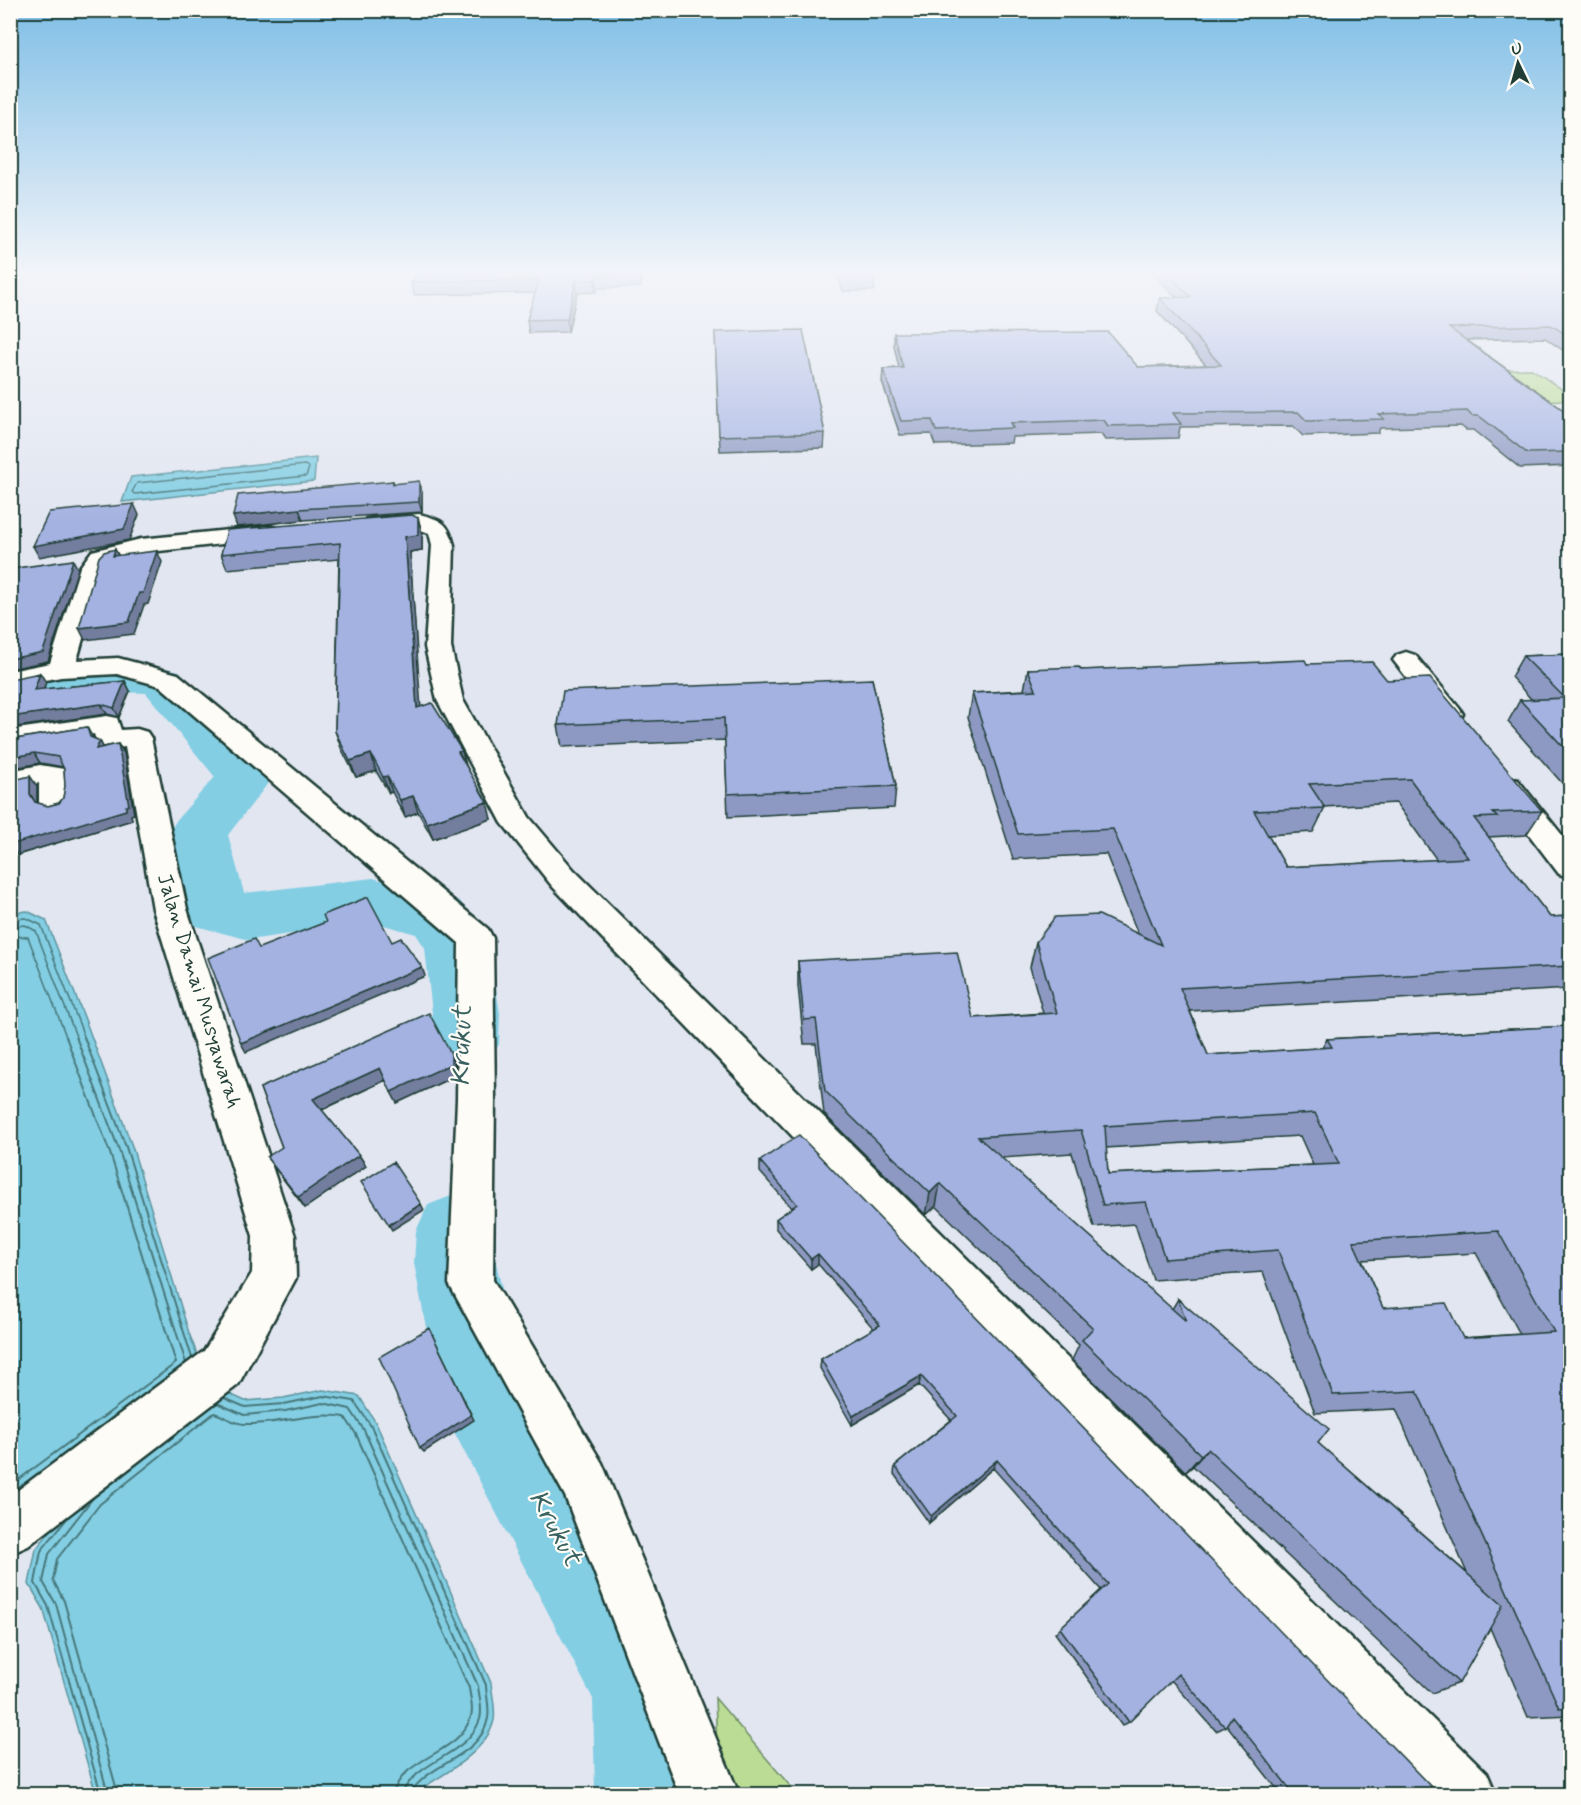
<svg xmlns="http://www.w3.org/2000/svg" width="1581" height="1805" font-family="Mynerve,sans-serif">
<rect width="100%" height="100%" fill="#e2e6f1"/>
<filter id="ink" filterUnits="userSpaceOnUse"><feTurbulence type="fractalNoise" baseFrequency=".0167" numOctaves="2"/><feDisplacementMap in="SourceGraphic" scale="12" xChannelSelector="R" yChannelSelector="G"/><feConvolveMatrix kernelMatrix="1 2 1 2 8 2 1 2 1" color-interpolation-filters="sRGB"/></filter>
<g filter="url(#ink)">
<path fill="#badc95" stroke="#6c8c64" stroke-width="1.5" d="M1532,369L1570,395V400L1532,401L1490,370Z
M715,1698L797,1794H719Z"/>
<path fill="#83cee3" stroke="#5b949d" stroke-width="1.5" d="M316,458L314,481L122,502L131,477Z
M27,911L46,920L86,1022L132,1146L189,1333L203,1370L223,1391L245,1401L283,1398L323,1390L359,1396L376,1423L491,1683C492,1694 496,1709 494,1720C487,1753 438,1778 412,1794H96L43,1608L29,1584L36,1549L84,1488L11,1514L10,913Z"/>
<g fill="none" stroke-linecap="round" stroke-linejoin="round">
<path stroke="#47777a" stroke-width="1.5" d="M305,465L309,468L306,476L135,494L132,492L137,483Z
M10,919L26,918L41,925L85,1039
M10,927L25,925L36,931L77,1039
M10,936L28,937L67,1039"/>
<path stroke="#47777a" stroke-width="2" d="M76,1037L119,1150L186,1363
M84,1037L126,1147L192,1358
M224,1398L245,1407L284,1404L323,1396L354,1401L371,1426L486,1685C486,1695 490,1707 488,1718C481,1758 428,1762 410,1794
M217,1403L244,1415L285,1411L323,1403L350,1409L364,1430L478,1686C479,1696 483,1709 480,1719C468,1756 416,1760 402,1794
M10,1486L176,1363L110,1153L66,1037
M93,1498L49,1554L43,1582L56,1604L108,1794
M69,1516L41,1551L35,1583L48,1606L101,1794
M118,1794L64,1601L53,1580L57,1559L100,1504L214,1413C225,1416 234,1424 245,1424C279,1425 311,1411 345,1417L356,1434L469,1688C470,1697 474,1708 471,1716C460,1755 404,1755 393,1794"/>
<path fill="#83cee3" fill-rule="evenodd" d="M124,664H143L179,671L264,766L272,778L228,835L244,893L373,878L460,901L489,946L500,1013L499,1044L489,1064L464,1072L439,1064L429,1044L432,1013L425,948L416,934L373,922L249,940L196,926L187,910L169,832L178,818L215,777L146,693C99,689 55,709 10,720V689L86,669Z
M456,1194L484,1205L496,1231V1263L524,1382L682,1654L698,1691L705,1794H595L593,1699L452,1428L439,1397L414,1263L416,1231L428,1205Z"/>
<defs>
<path id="minor" d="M419,514C442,520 448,522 454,545L451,647L463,700L529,817L574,870L1487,1773L1496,1794H1425L552,886L502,823L437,700L425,647L432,545L429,533C408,524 388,534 366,529L363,524L366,519Z
M269,526L277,528L280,533L277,538L141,553L108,561L103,567L77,660L118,658L178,674L488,929L493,938L495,1099L493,1280L602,1463L739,1794H679L565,1496L449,1284L457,1099L459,943L160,686L117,674L61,677L10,687V671L50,663L80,567L92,551L141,539Z
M1406,652L1415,655L1459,708L1463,714L1459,720L1449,722L1439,720L1397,665L1393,660L1397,655Z
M107,716L117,718L121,730L137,729L147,732L151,738L187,909L295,1236L296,1278L238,1385L28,1546L10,1554V1496L204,1351L252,1273L253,1236L153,909L125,747L108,749L98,746L94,734L10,748V730Z
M40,765L64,769C71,780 71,800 65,811L54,814L43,811L39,804V783L10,790V771Z
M1508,777L1518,780L1570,845V877L1559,874L1493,787L1498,780Z"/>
</defs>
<use href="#minor" stroke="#1f3d34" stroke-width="5"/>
<use href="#minor" fill="#fdfcf7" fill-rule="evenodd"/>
</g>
<path fill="#8d99c2" stroke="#1f3d34" stroke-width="1.5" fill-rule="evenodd" d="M643,269L641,287L597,288L596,292L577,293L568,332L529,333L527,320L535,293L414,295L411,282Z
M836,269H873L875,274L874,291H843Z
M1149,269H1547L1570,284V355L1545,338L1467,340L1570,415V466L1520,468L1473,430H1466L1461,426L1380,428L1378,433L1303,436L1293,426L1180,427L1178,438L1105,440L1101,434L1012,437L1011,443L935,445L931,434L900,435L882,382L883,369L899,368L894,346V333L1138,367L1206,365L1157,311L1160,298H1177Z
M1549,269H1570V284Z
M715,332L825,433L824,448L720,451Z
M393,481L394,483L422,492V512L303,520L237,527Z
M418,518L422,533V550L410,552L420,707L462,751L466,765L491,819L433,839L418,812L405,817L392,792L389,793L376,771L356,777L341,748L335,731L339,559L227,569L221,554Z
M1570,654V792L1508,722L1520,700H1532L1511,677L1523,656Z
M1307,664L1387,680L1542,811L1526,835L1488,837L1550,917L1570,916V989L1190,1011L1208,1055L1322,1048L1327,1039L1570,1026V1715L1528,1717L1490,1628L1459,1683L1432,1693L1193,1466L1186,1472L1072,1360L1079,1345L936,1206L926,1215L824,1114L816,1044H804L798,986V961L973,1018L1043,1013L1030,967L1036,942L1138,934L1106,854L1013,859L968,717L972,693L1024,690L1028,669L1081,670ZM1396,803L1437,860L1286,867L1268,835L1313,832L1325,808L1324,807ZM1300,1136L1313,1165L1108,1174L1106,1148ZM1072,1153L1094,1227L1135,1224L1153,1280L1263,1272L1315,1413L1396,1409L1467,1573L1318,1443L1178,1299L1172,1309L1001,1158ZM1476,1253L1520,1334L1463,1338L1383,1308L1362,1260Z
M872,679L896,786L894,808L728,817L725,740L562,747L558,725Z
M125,681L130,691L119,717L107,714L10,728L46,682L43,689Z
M87,727L93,738L100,741L103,747L118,744L124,753L134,814L131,815L132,820L17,855L15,852L10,853V781L37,786V803L48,806L59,803L63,798L65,786L64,769L63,767L40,763L10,769V740Z
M451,1054L455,1066V1076L397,1103L386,1080L322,1110L359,1155L366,1166L305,1208L268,1159L282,1147L260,1088Z
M760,1161L1437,1793L1458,1794H1281L1226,1724L1225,1727L1216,1731L1171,1680L1129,1722L1122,1726L1055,1633L1060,1628L1101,1590L993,1468L929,1523L894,1474L895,1466L951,1420L919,1385L852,1425L820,1368L821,1359L874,1329L818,1264L811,1269L776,1229V1219L792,1208L760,1172Z"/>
<path fill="#737d9e" stroke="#1f3d34" stroke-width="1.5" d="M640,269H643L641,287L640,274Z
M596,275L597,288L596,292L595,280Z
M576,280L577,293L568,332L567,319Z
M419,481L422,492V512L419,502Z
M134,504L139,515L129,540L39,557L33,546Z
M299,509L303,520L237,527L233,516Z
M418,518L422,533V550L410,552L422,724L417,708L405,537Z
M115,549L121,560L113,556Z
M157,551L162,562L148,604L144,605L134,634L85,640L79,628L139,593Z
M73,560L78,569L48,661L10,669V659Z
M40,673L46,682L40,699L34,690Z
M125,681L130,691L119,717L114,708Z
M101,704L107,714L10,728V717Z
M100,741L105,751L96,749Z
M118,744L124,753L134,814L131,815L132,820L17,855L15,852L10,853V842L126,810Z
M462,751L466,767L458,752Z
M34,753L40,763L10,769V758Z
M371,754L376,771L356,777L350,761Z
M30,776L37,786V804L35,802L30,794Z
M387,776L392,792L389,793L383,777Z
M413,796L418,812L405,817L400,800Z
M487,802L491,819L433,839L427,823Z
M422,967L425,976L246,1052L241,1043Z
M451,1054L455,1066V1076L397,1103L391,1092Z
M380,1068L386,1080L319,1111L313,1099Z
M359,1155L366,1166L305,1208L298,1197Z
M940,1183L936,1206L926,1215L930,1193Z
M421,1204L424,1210L392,1230L389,1225Z
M818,1254V1264L811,1269V1259Z
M429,1328L474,1420L424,1452L420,1448Z
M921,1376L919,1385L852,1425L853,1416Z
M1208,1449L1193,1466L1186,1472L1201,1455Z
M997,1460L993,1468L929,1523L931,1516Z"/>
<path fill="#a4b2e2" stroke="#1f3d34" stroke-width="1.5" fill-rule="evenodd" d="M420,269H640V274L596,275L595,280H576L567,319L527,320L539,280L411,282Z
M841,269H873L875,274L843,275Z
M1163,269H1547L1570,284V337L1551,325L1449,328L1570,415V452L1527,453L1479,416H1472L1467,411L1378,414L1384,419L1307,421L1298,412L1173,413L1181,424L1108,426L1104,420L1010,423L1013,428L936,431L932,420L901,421L883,369L903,368L894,333L1108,332L1138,367L1221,365L1160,298L1191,297Z
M803,330L825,433L719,436L715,332Z
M393,481V484L419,481V502L299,509L233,516L238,495Z
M134,504L124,529L33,546L49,512Z
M412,515L418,518V535L405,537L417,708L432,703L462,751L458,752L487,802L427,823L413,796L400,800L387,776L383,777L371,754L350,761L335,731L340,543L221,554L227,530Z
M115,549L113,556L157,551L143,593H139L129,622L79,628L99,557L104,552Z
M73,560L43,652L10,659V569Z
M1570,654V754L1520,700L1565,698L1523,656Z
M1305,660L1307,664L1372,662L1387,680L1430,678L1542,811L1493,813L1497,817L1474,818L1550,917L1570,916V966L1180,988L1208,1055L1332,1047L1327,1039L1570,1026V1707L1559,1708L1417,1391L1333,1395L1278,1250L1165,1259L1146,1202L1103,1205L1081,1130L978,1137L1186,1321L1178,1299L1329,1429L1318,1443L1503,1605L1459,1683L1208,1449L1201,1455L1082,1340L1093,1328L940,1183L930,1193L825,1091L816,1019L804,1020L798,961L957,952L973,1018L1057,1013L1036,942L1055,917L1099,915L1161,945L1113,829L1018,834L972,693L1036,690L1028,669L1079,667L1081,670ZM1410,779L1468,858L1286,867L1254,811L1325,808L1309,784ZM1315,1113L1339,1164L1108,1174L1105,1126ZM1498,1231L1554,1332L1463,1338L1446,1303L1383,1308L1353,1241Z
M40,673L34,690L125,681L114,708L101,704L10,717V679Z
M872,679L896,786L727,794L724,718L558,725L563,691Z
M87,727L90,737L100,741L96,749L118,744L129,805L126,806V810L10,845V781L30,776V794L35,802L48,806L59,803L63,798L65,786L64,769L58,757L34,753L10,758V740Z
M368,897L392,942L401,938L422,967L241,1043L208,958L254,939L259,948L326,922L323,915Z
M429,1013L451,1054V1064L391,1092L380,1068L313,1099L359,1155L298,1197L268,1159L267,1157L282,1147L260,1088Z
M799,1135L1437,1793H1457L1458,1794H1294L1232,1716L1225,1727L1178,1674L1129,1722L1060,1628L1108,1584L997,1460L931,1516L895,1466L957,1416L921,1376L853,1416L821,1359L880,1325L818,1254L811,1259L776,1219L797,1204L760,1161Z
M393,1162L421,1204L389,1225L361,1182Z
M429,1328L471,1415L420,1448L379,1357Z"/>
</g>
<linearGradient id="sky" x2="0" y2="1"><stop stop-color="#7fbee6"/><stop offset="0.52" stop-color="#f2f4f9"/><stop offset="1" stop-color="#f2f4f9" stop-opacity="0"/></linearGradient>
<rect width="1581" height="522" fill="url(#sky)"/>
<g text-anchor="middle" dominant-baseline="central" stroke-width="4.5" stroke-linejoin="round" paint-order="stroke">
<g font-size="21" fill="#1f3d34" stroke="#fdfcf7">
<text transform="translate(199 991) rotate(73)">Jalan Damai Musyawarah</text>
</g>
<g font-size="27" font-style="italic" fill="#386160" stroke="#fdfcf7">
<text transform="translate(462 1046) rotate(-89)">Krukut</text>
<text transform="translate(555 1528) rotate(61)">Krukut</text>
</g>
</g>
<rect width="1581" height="1805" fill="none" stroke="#fdfcf7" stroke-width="36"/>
<rect x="18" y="18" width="1545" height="1769" fill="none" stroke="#1f3d34" stroke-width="2" filter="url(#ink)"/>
<g transform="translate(1518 63) rotate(355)" stroke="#fdfcf7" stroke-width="4.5" paint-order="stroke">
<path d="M0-4.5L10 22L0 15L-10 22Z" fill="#1f3d34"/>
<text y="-9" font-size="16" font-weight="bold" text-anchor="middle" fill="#1f3d34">U</text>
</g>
</svg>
